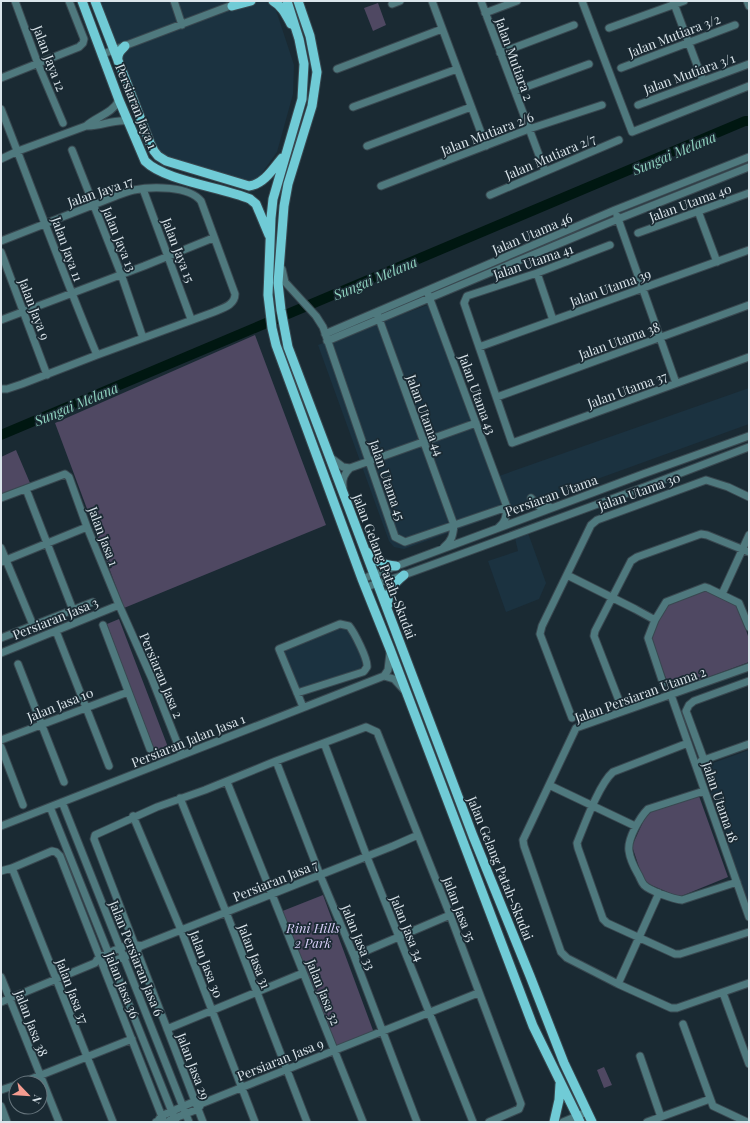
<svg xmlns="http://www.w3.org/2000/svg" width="750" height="1123" font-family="'Playfair Display',serif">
<rect width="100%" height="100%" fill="#1a2a33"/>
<path fill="#1b3240" d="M95,1H273L294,65L293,94L277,152L257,180L249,184L159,157Z
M436,302L499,476L749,388V424L404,549L394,547L389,541L318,345Z
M528,533L546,583L539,599L506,612L488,561L518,551L515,538Z
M341,626L349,628L363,662L360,670L297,691L282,650Z
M749,750V908L702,767Z"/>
<path fill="#4f4862" d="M378,3L386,25L373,31L364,8Z
M255,335L326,525L124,608L55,423Z
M16,450L30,483L1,495V457Z
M705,590L738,606L749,639V662L671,691L650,638L667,604Z
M119,619L171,755L157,762L107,624Z
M699,796L728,877L679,897L644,882L632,846L648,811Z
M323,895L374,1033L332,1050L280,912Z
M604,1067L612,1085L604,1088L597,1070Z"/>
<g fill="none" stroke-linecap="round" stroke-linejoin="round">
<path stroke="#001711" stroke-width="10" d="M1,435L745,121H749"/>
<defs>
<path id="minor" d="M15,1L38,64L63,123
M174,1L182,25
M432,1L486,146
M481,1L545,171
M582,1L632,132L749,86
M673,1L703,81
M747,1L749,6
M392,4L400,1
M485,13L517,1
M609,28L684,1
M500,53L574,25
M103,54L235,4
M621,68L735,25
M337,69L442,29
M1,78L79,47L83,43L84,39L69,1
M515,91L589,64
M638,105L749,64
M353,107L457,69
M1,109C33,191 63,274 97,355
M86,126C100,127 113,119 127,121
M367,146L471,107
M72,150L121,274L143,338
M1,159L18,151L86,126C97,116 112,114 119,100
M381,186L529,129L602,105
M143,189L191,319
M490,195L619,140
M698,211L717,262
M617,216L676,383
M638,233L749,193
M1,241L116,196C122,194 128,191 134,190C152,186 189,186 201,201L235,294C235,305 223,308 214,312L97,355L22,384L7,389H1
M610,245L537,273L467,296L464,303L512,443L749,357
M1,252L47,375
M282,269L285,282L316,316L323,327L395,537L405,542L507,507
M537,273L553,320
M428,294L507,507C506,515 506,522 499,527
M378,316L454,525C453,535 452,541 444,547
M1,320L144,266L213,238
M325,334L615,210L749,157
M327,341L618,219L749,167
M479,347L749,250
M497,397L749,305
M330,457L343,467L350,468
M343,487C342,479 344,474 350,468L476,423
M26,489L73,610
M1,498L65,474L69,477L87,527L119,605L152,679L182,755
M531,498L540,507H550
M1,548L33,625
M1,562L87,527
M567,575L635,609L655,620
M362,579L643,474L749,436
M366,587L404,575L647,486L749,447
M722,594L749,535
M103,625L150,749
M56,631L109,766
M1,638L93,602
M1,653L119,605
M18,664L64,782
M749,667L576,728L523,840L524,846L561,952L567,958L618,984L671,1008H677L749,983
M384,676L394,679L404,690
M384,676L388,670L390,653
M663,683L648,638L655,620L666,602L705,587L708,588L739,603L749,627
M297,693L363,672C364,672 366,668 367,667C368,659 354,632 349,626L340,624L279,649L303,707
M671,695L749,917
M623,711L594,636L595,631L631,561L637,557L701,534L707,535L749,552
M572,718L540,634L542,626L591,525L597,520L706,480L728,487L749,497
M1,740L128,692
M324,743L367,857L473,1122
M688,743L613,772C599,784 584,826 577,843L578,848L603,919L607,923L675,954H680L749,932
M1,747L23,805
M704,760L686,711L689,705L694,701L749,681
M276,761L320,875L354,956L417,1122
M701,761L749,744
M227,782L363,1122
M549,785L635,826
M704,791L648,809C640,817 627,839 629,851C630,859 634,867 638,874C640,877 641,882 644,885C650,891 673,899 682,900L737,882
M180,798L226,912L307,1122
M62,802L189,1122
M50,807L176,1122
M133,816L181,930L255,1122
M1,826L384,676
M12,868L113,1122
M1,871L12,868L52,851L56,852L60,856L164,1122
M354,956L450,915
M108,963L137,952L139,947
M1,977L59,1122
M618,984L659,893
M723,993L749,1064
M1,1002L95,963L99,957L127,945L134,944L141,946L156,940L393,846L418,835
M683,1024L713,1106L747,1122
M167,1029L303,973
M640,1056L661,1117
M21,1083L132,1039
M1,1090L16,1085
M1,1106L7,1122
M170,1120L198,1109L200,1106
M156,1122L158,1121L161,1116L191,1103L195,1102L203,1103L478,993
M203,1122L94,839L95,835L157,807L205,790L276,761L366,727L377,732L450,915L521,1104L519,1109L489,1122
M563,1122L587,1112
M647,1122L710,1099"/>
<path id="major" d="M82,1L119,100L145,161C165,181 222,187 250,199L256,204L269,235
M95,1L150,143L154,151L158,156L166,161L249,186C264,184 273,169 282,158
M273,1C282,6 286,15 291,24
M287,1L299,39L304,64L302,99L273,199L271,218L268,295L272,328L276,345L362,579L390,649L533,1026L580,1122
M298,1L310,36L317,72L312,106L288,184L284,206L278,283L281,310L288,347L473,836L530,976L564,1063L592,1122
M232,6L251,1
M118,61C117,54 120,51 125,46
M367,552C378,562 382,565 396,566
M388,605C387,591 393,584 404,575
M554,1122L559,1100L560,1084"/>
</defs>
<use href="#minor" stroke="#394850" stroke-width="9"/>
<use href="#major" stroke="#394850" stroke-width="11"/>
<use href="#minor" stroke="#4f797e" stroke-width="7"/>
<use href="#major" stroke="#70cbd6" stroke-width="9"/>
</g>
<g text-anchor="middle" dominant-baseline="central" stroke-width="3.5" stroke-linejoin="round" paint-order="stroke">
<g font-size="13" fill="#dbe5eb" stroke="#1a2a33">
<text transform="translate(674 35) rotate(-21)">Jalan Mutiara 3/2</text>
<text transform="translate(50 58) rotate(69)">Jalan Jaya 12</text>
<text transform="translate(515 59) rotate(70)">Jalan Mutiara 2</text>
<text transform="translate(689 73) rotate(-20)">Jalan Mutiara 3/1</text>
<text transform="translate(137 106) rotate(68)">Persiaran Jaya 1</text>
<text transform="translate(487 133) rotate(-21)">Jalan Mutiara 2/6</text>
<text transform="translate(550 156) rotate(-23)">Jalan Mutiara 2/7</text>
<text transform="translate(100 191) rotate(-19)">Jalan Jaya 17</text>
<text transform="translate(690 202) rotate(-20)">Jalan Utama 40</text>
<text transform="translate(532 233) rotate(-23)">Jalan Utama 46</text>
<text transform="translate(120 239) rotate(68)">Jalan Jaya 13</text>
<text transform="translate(68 249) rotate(70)">Jalan Jaya 11</text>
<text transform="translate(179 250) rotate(69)">Jalan Jaya 15</text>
<text transform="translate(533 261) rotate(-19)">Jalan Utama 41</text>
<text transform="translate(610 287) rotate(-20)">Jalan Utama 39</text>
<text transform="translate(35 309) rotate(69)">Jalan Jaya 9</text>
<text transform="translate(619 340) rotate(-20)">Jalan Utama 38</text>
<text transform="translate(627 389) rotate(-20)">Jalan Utama 37</text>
<text transform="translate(478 394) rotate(70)">Jalan Utama 43</text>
<text transform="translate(426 415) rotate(70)">Jalan Utama 44</text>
<text transform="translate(388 480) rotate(71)">Jalan Utama 45</text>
<text transform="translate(639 491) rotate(-20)">Jalan Utama 30</text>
<text transform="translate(551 495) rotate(-20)">Persiaran Utama</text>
<text transform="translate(104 536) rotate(69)">Jalan Jasa 1</text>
<text transform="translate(385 566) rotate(69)">Jalan Gelang Patah-Skudai</text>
<text transform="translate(55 618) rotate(-22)">Persiaran Jasa 3</text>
<text transform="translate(162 675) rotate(67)">Persiaran Jasa 2</text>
<text transform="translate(640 694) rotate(-20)">Jalan Persiaran Utama 2</text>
<text transform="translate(60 704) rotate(-22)">Jalan Jasa 10</text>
<text transform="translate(188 740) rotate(-22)">Persiaran Jalan Jasa 1</text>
<text transform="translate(721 802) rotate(71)">Jalan Utama 18</text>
<text transform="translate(501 868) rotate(68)">Jalan Gelang Patah-Skudai</text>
<text transform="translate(275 880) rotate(-22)">Persiaran Jasa 7</text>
<text transform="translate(460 909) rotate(69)">Jalan Jasa 35</text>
<text transform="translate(408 928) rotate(68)">Jalan Jasa 34</text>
<text transform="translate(359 937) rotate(68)">Jalan Jasa 33</text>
<text transform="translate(255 956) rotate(69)">Jalan Jasa 31</text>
<text transform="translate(137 958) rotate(68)">Jalan Persiaran Jasa 6</text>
<text transform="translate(207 964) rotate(69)">Jalan Jasa 30</text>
<text transform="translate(123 985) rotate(68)">Jalan Jasa 36</text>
<text transform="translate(73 991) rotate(69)">Jalan Jasa 37</text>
<text transform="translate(324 992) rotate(68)">Jalan Jasa 32</text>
<text transform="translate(32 1023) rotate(69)">Jalan Jasa 38</text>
<text transform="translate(280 1059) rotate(-22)">Persiaran Jasa 9</text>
<text transform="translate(194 1066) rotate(69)">Jalan Jasa 29</text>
</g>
<g font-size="13" font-style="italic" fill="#d7cdf7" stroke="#1a2a33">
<text x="313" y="927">Rini Hills<tspan x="313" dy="15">2 Park</tspan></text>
</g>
<g font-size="14" font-style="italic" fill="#90d3c0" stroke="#1a2a33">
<text transform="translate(674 153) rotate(-23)">Sungai Melana</text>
<text transform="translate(375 278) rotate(-23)">Sungai Melana</text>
<text transform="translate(76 404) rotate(-23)">Sungai Melana</text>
</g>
</g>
<rect width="750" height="1123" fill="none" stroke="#dbe5eb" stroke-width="4"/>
<g transform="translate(28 1095) rotate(115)"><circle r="19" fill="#1a2a33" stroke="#67757d"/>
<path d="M0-3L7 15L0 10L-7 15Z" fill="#f59c90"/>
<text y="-6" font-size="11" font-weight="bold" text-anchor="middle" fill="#dbe5eb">N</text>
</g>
</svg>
